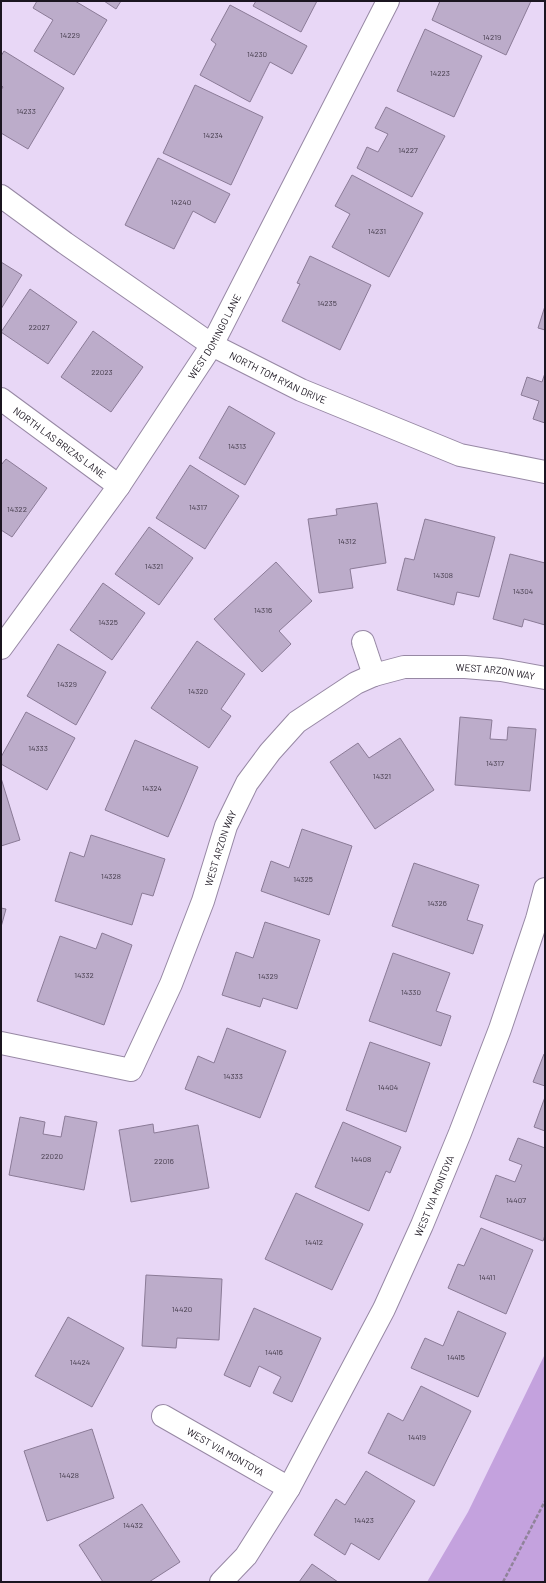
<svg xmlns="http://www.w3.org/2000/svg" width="546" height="1583" font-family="Barlow,sans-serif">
<rect width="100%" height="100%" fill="#e8d7f6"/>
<path fill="#c4a2de" d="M545,1354V1582H427L468,1512Z"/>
<path fill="#bcacca" stroke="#8b7b97" d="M37,1H75L107,20L74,75L34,51L53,20L33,8Z
M104,1H121L116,9Z
M256,1H317L301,32L253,6Z
M440,1H531L506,55L432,20Z
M230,5L307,46L292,74L270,62L250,102L200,75L216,44L211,40Z
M425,29L482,56L454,117L397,91Z
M4,51L64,88L28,149L1,133V90L3,87L1,85V56Z
M195,85L263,117L231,185L163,153Z
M386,107L445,136L412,197L357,168L367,147L378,152L388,134L375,128Z
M158,158L230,194L215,223L193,211L174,249L125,225Z
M352,175L423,213L389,277L332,247L350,214L335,206Z
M310,256L371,285L340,350L282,321L300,284L297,283Z
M1,262L22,275L1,309Z
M30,289L77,322L48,364L1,332Z
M545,306V330L538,328Z
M93,331L143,367L111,412L61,377Z
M545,373V423L533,419L539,401L521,395L527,377L542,382Z
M229,406L275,433L245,485L199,458Z
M6,459L47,488L12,537L1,530V465Z
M190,465L239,496L205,549L156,518Z
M377,503L386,563L350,569L353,588L319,593L308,519L337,515L336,509Z
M425,519L495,537L479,597L457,592L454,605L397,590L405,558L414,560Z
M149,527L193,558L159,605L115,574Z
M510,554L545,563V625L524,619L522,627L493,619Z
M276,562L312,601L279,631L291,644L262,672L214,619Z
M103,583L145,613L112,660L70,630Z
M197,641L245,674L221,709L231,716L209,748L151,708Z
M58,644L106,672L76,725L27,696Z
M26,712L75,738L47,790L1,764V757Z
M460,717L492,720L490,739L507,740L508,727L536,729L530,791L455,785Z
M400,738L434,790L375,829L330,762L358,743L369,758Z
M135,740L198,767L168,837L105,810Z
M1,778L20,840L1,846Z
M302,829L352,846L329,915L261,891L271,861L289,868Z
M91,835L165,859L153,896L142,893L132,925L55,901L70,852L84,857Z
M414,863L479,885L467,920L483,925L473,954L392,926Z
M1,908L6,909L1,927Z
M265,922L320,940L297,1009L263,998L260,1007L222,995L236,952L253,958Z
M102,933L132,945L104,1025L37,1001L60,936L96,949Z
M393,953L450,973L436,1011L451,1016L441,1046L369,1021Z
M227,1028L286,1051L260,1118L185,1089L198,1056L214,1063Z
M370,1042L430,1063L406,1132L346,1110Z
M544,1054H545V1086L533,1082Z
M545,1097V1131L534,1127Z
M65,1116L97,1122L84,1190L9,1175L20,1117L45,1122L43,1134L61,1137Z
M343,1122L401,1147L390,1173L386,1171L369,1211L315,1187Z
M153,1124L154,1133L198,1125L209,1188L131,1202L119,1130Z
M518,1138L545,1148V1235L543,1241L480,1217L496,1175L515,1182L522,1165L509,1160Z
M296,1193L363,1224L332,1290L265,1259Z
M481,1228L533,1250L506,1314L448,1288L458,1264L464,1266Z
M146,1275L222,1279L219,1340L177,1338L176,1348L142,1346Z
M254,1308L321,1338L292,1402L273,1393L281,1377L259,1366L250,1387L224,1375Z
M458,1311L506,1333L478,1397L411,1368L425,1338L443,1346Z
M68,1317L124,1348L92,1407L35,1376Z
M421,1386L471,1411L434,1486L368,1453L388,1413L403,1421Z
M92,1429L114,1498L47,1521L24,1451Z
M366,1471L415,1501L379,1560L351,1543L345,1555L314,1535L336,1499L345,1505Z
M142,1504L180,1562L149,1582H103L79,1545Z
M312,1564L338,1582H299Z"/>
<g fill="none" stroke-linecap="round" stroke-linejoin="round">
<defs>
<g id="street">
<path id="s1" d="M1,196L65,243L212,345L301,390L460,455L545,472"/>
<path id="s2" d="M1,399L119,486"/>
<path d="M363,642L374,675"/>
<path id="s3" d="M1,648L119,486L212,345L388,1"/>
<path id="s4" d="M1,1043L131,1070L171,984L203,901L226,826L247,783L270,752L297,722L356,683L374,675L404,667H465L501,670L545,678"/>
<path id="s5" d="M163,1416L289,1488"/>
<path id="s6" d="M221,1582L246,1556L289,1488L384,1309L422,1225L460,1133L500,1029L537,919L545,889"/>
</g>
</defs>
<use href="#street" stroke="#9788a4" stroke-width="24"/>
<path stroke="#90839a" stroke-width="2.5" stroke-dasharray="4 2" stroke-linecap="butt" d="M503,1582L545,1501"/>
<use href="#street" stroke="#fff" stroke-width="22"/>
</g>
<g text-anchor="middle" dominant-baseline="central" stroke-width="3" stroke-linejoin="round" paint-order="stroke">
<g font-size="8" fill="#433b4a">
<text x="70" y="35">14229</text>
<text x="492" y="37">14219</text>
<text x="257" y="54">14230</text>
<text x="440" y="73">14223</text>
<text x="26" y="111">14233</text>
<text x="213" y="135">14234</text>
<text x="408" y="150">14227</text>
<text x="181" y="202">14240</text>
<text x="377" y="231">14231</text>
<text x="327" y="303">14235</text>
<text x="39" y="327">22027</text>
<text x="102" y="372">22023</text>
<text x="237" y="446">14313</text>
<text x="198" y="507">14317</text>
<text x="17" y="509">14322</text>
<text x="347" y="541">14312</text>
<text x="154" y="566">14321</text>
<text x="443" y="575">14308</text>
<text x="523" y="591">14304</text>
<text x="263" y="610">14316</text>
<text x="108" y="622">14325</text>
<text x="67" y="684">14329</text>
<text x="198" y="691">14320</text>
<text x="38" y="748">14333</text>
<text x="495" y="763">14317</text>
<text x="382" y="776">14321</text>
<text x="152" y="788">14324</text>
<text x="111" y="876">14328</text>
<text x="303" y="879">14325</text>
<text x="437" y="903">14326</text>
<text x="84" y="975">14332</text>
<text x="268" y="976">14329</text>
<text x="411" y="992">14330</text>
<text x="233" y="1076">14333</text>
<text x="388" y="1087">14404</text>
<text x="52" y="1156">22020</text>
<text x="361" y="1159">14408</text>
<text x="164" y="1161">22016</text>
<text x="516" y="1200">14407</text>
<text x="314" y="1242">14412</text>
<text x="487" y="1277">14411</text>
<text x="182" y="1309">14420</text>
<text x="274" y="1352">14416</text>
<text x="456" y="1357">14415</text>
<text x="80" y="1362">14424</text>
<text x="417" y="1437">14419</text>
<text x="69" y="1475">14428</text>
<text x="364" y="1520">14423</text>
<text x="133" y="1525">14432</text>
</g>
<g font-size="10" fill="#1b1520" stroke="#f3e5fe">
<text stroke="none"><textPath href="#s3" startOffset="378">WEST DOMINGO LANE</textPath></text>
<text stroke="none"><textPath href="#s1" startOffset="332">NORTH TOM RYAN DRIVE</textPath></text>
<text stroke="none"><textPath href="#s2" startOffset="73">NORTH LAS BRIZAS LANE</textPath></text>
<text stroke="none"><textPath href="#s4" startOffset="735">WEST ARZON WAY</textPath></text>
<text stroke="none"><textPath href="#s4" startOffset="372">WEST ARZON WAY</textPath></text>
<text stroke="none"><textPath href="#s6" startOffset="443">WEST VIA MONTOYA</textPath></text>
<text stroke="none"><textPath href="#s5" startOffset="72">WEST VIA MONTOYA</textPath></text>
</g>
</g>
<rect width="546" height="1583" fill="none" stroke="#1b1520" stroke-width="4"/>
</svg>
